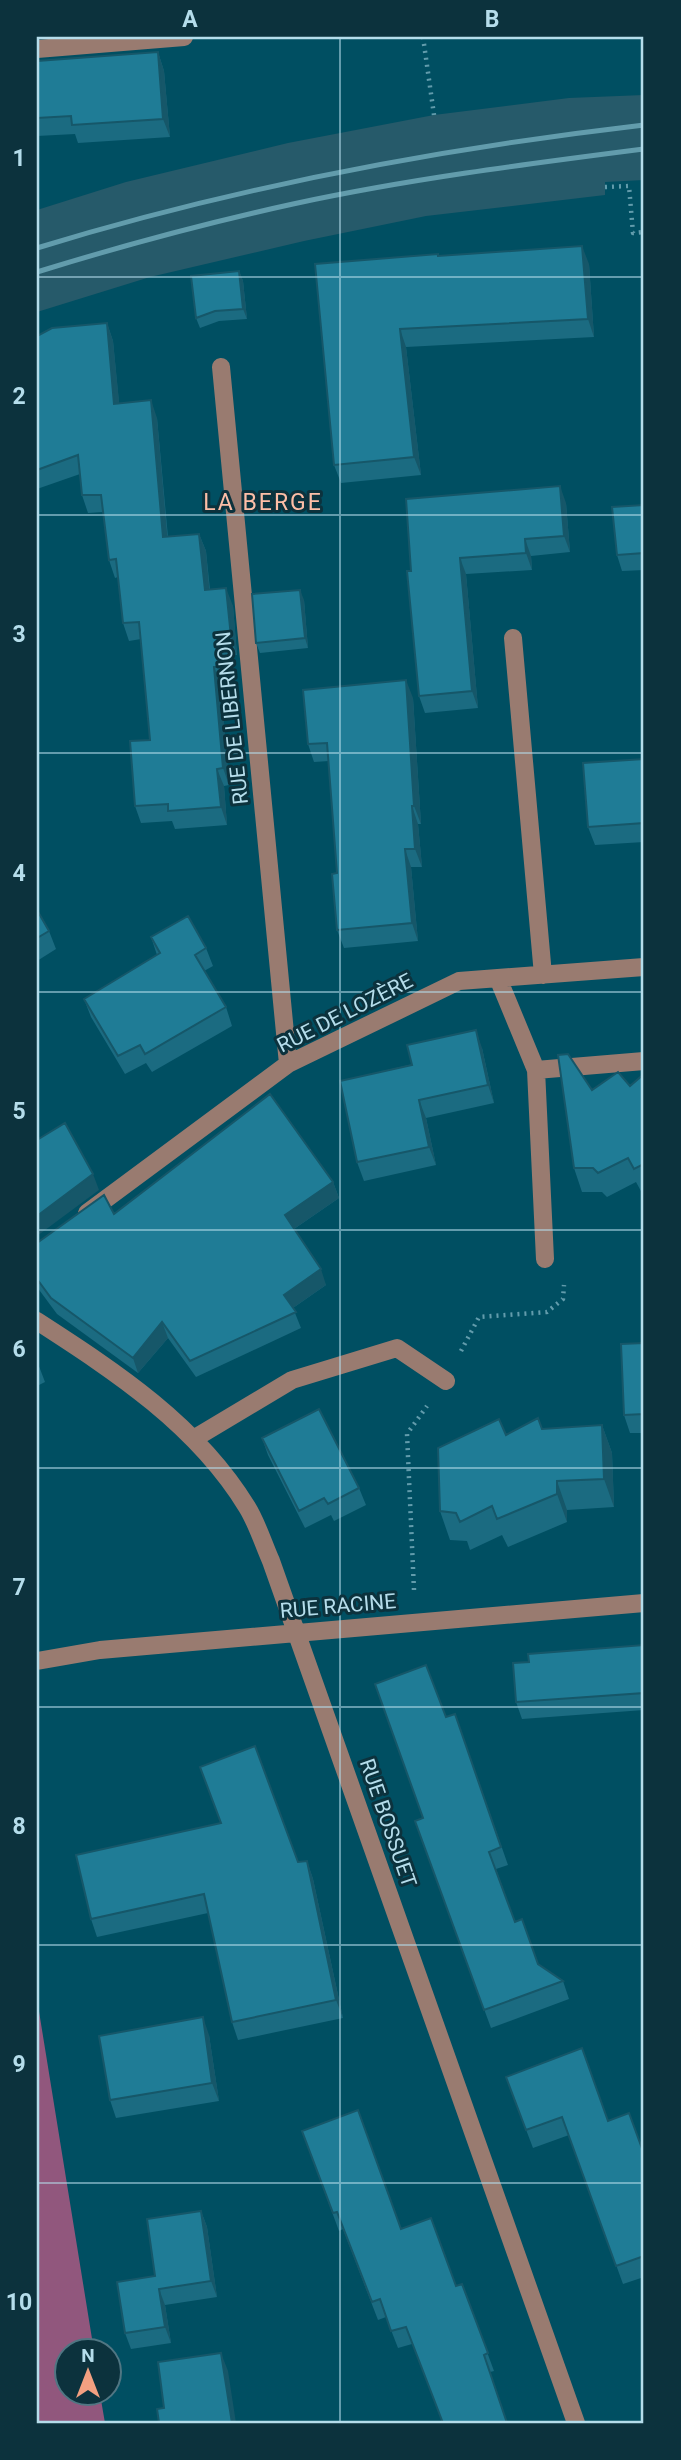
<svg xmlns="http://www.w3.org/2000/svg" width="681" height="2460" font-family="Roboto,sans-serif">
<rect width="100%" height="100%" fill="#004f62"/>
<path fill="#265a6a" d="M644,95V180L605,182V195L426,216L304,241L150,277L37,312V210L126,182L288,143L434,115L569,98Z"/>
<path fill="#91577d" d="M37,1999L94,2351L66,2352V2394H100L105,2423H37Z"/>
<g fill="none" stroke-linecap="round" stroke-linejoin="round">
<path stroke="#629cac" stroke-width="4.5" stroke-dasharray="2 5" stroke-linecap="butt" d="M423,37L434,115
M605,187L629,186L633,233L644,232
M461,1351L479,1317L547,1312L563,1299L564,1285
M414,1590L407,1434L427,1406"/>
<path stroke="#997b70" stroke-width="18" d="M37,49L184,37
M221,367L288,1064
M513,638L543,975
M498,978L536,1070L545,1259
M536,1070L644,1061
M87,1213L288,1064L459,981L644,967
M37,1321C116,1372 197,1425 247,1507C257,1523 263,1543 271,1561L576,2423
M195,1438L292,1380L397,1348L446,1381
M37,1661L100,1650L644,1603"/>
<path stroke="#629cac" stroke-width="5" d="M37,248C235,187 438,149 644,125
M37,272C121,246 206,223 293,204C409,179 527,164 644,149"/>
</g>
<path fill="#1b6b81" d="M158,52L164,71L170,137L78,143L75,134L37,136V61Z
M439,256L589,264L594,337L406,347L421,475L341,483L334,465L315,264Z
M239,271L243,281L247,319L219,321L200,328L196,318Z
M107,323L113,341L119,403L157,418L168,537L199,534L206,551L210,590L233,606L237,655L223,656L226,685H221L229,785L224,786L227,825L175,829L172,821L141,823L135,806L150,740L141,639L129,641L123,623L118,577L115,578L109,560L103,512L88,513L82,495L80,474L37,489V336Z
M566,503L570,552L531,556L532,570L466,574L478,708L425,713L419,696L411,571Z
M644,505V570L622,571L617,555Z
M304,600L308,648L260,653L256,643Z
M413,698L421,824H418L422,867H411L418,941L344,948L337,930V873L329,761L314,762L308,744Z
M644,759V842L595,845L588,827Z
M37,910L49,931L56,949L37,961Z
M151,937L206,948L213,966L204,971L226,1007L232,1026L152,1072L146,1063L125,1074L91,1017L84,999L157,955Z
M482,1048L494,1103L426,1118L436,1165L364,1181L357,1162L340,1081Z
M644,1074V1192L642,1193L636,1182L607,1197L602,1192H582L574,1168L592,1090L630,1086Z
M333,1182L339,1198L294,1229L326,1285L293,1308L301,1328L196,1377L168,1338L138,1373L57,1314L37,1287V1243L114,1214Z
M644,1343V1433H630L624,1415Z
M37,1361L45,1382L37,1386Z
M602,1425L612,1453L614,1507L567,1510V1522L508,1547L502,1535L470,1550L467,1541L450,1540L440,1511L506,1435L542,1429Z
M262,1438L359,1488L366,1505L334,1521L331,1515L305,1528L268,1455Z
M644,1645V1710L522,1719L516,1702Z
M455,1714L508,1865L496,1869L515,1922L538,1964L563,1981L569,1999L491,2028L415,1821L423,1818L446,1717Z
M307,1861L313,1879L343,2018L238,2040L232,2022L208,1913L97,1937L91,1919Z
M209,2035L219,2101L116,2118L110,2100Z
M506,2077L608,2121L644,2154V2277L623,2284L569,2135L533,2148Z
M302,2131L401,2229L456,2286L462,2284L494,2371L490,2372L412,2344L398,2348L386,2317L378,2320L343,2229L339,2231Z
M201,2211L207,2227L217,2297L165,2305L171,2343L131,2349L125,2333L155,2276Z"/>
<path fill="#165769" d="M158,52L164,71L170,137L163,119Z
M582,246L589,264L594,337L588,319Z
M239,271L243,281L247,319L243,309Z
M107,323L113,341L121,421L114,404Z
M400,329L406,347L421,475L414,457Z
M151,400L157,418L169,555L163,537Z
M560,486L566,503L570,552L564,536Z
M199,534L206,551L211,608L205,590Z
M525,539L531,556L532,570L526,553Z
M460,558L466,574L478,708L472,691Z
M226,588L233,606L237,655L231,637Z
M300,590L304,600L308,648L305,638Z
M217,638L223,656L226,685L220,667Z
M214,667L221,685L229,785L223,768Z
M406,680L413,698L421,824L414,806Z
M217,769L224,786L227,825L221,807Z
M412,806L418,824L422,867L415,849Z
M405,849L411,867L418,941L412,923Z
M476,1030L482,1048L494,1103L488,1085Z
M419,1100L426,1118L436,1165L429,1147Z
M93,1174L99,1190L37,1236V1216Z
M333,1182L339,1198L291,1231L285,1215Z
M321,1269L326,1285L290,1310L284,1295Z
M162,1322L168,1338L138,1373L133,1358Z
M602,1425L612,1453L614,1507L604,1479Z
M557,1481L567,1510V1522L557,1494Z
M307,1861L313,1879L343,2018L336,2000Z
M203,2017L209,2035L219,2101L212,2083Z
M201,2211L207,2227L217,2297L211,2281Z
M159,2289L165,2305L171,2343L165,2327Z
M221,2353L228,2371L236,2423H232Z"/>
<path fill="#1f7c96" stroke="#165769" stroke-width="2" d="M158,52L163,119L72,125L71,116L37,118V61Z
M582,246L588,319L400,329L414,457L334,465L315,264L438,254V256Z
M239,271L243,309L215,311L196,318L191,276Z
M107,323L114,404L151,400L163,537L199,534L205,590L226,588L231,637L217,638L220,667H214L223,768L217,769L221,807L168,811V804L135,806L130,741L150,740L139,622L123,623L116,559L109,560L101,495H82L78,455L37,470V336L52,328Z
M560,486L564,536L525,539L526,553L460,558L472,691L419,696L407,571H411L406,499Z
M644,505V553L617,555L612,507Z
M300,590L305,638L256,643L252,594Z
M406,680L414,806H412L415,849H405L412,923L337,930L332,874L337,873L327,743L308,744L303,690Z
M644,759V823L588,827L583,763Z
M37,910L49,931L37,938Z
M188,916L206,948L195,955L226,1007L145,1054L140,1045L118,1056L84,999L160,953L151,937Z
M476,1030L488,1085L419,1100L429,1147L357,1162L340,1081L412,1065L407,1045Z
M568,1054L592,1090L618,1072L630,1086L644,1074V1164L634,1169L628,1158L598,1173L593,1168H574L558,1055Z
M270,1094L333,1182L285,1215L321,1269L284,1295L296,1312L190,1361L162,1322L133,1358L51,1298L37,1279V1243L104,1195L114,1214Z
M65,1123L93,1174L37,1216V1140Z
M644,1343V1414L624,1415L621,1344Z
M319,1409L359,1488L328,1504L324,1498L299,1511L262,1438Z
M538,1418L542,1429L602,1425L604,1479L557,1481V1494L497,1519L492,1506L460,1522L456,1513L440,1511L438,1448L499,1419L506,1435Z
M644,1645V1693L516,1702L513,1663L529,1662L528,1654Z
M426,1665L446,1717L455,1714L501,1847L489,1852L515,1922L522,1919L538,1964L563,1981L484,2010L415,1821L423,1818L375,1684Z
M255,1746L298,1862L307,1861L336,2000L232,2022L204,1894L91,1919L76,1855L221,1823L200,1767Z
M203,2017L212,2083L110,2100L99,2036Z
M582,2048L608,2121L629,2113L644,2154V2256L616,2266L562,2117L526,2130L506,2077Z
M358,2110L401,2229L431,2218L456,2286L462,2284L488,2353L484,2355L507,2423H443L406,2327L391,2331L380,2299L372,2302L337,2212L333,2213L302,2131Z
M201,2211L211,2281L159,2289L165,2327L125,2333L117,2282L155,2276L147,2219Z
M221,2353L232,2423H159L157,2409L164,2408L158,2362Z"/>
<path fill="none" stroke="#b5ddeb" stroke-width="2" stroke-opacity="0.55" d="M340,37V2423M37,277H644M37,515H644M37,753H644M37,992H644M37,1230H644M37,1468H644M37,1707H644M37,1945H644M37,2183H644"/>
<g text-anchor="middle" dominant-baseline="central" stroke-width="6" stroke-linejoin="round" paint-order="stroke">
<g font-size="21" fill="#b5ddeb" stroke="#0c323d">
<text transform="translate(232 718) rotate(-96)">RUE DE LIBERNON</text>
<text transform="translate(345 1013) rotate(-27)">RUE DE LOZÈRE</text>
<text transform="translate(338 1606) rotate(-5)">RUE RACINE</text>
<text transform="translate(388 1823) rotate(71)">RUE BOSSUET</text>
</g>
<g font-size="23" letter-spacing="2" fill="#fdbea7" stroke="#0c323d">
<text x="263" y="502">LA BERGE</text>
</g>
</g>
<rect width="681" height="2460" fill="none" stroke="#0c323d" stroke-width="77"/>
<g transform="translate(88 2372)"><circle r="33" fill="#0c323d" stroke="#507683" stroke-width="2"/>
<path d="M0-5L12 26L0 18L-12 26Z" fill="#f2a081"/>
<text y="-10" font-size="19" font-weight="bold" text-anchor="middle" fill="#b5ddeb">N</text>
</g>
<rect x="38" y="38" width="604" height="2384" fill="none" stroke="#b5ddeb" stroke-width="2.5"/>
<g font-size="23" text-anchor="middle" font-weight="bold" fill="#b5ddeb">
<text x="190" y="27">A</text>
<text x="492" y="27">B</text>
<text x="19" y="166">1</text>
<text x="19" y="404">2</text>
<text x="19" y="642">3</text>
<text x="19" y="881">4</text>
<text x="19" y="1119">5</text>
<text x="19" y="1357">6</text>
<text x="19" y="1595">7</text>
<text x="19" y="1834">8</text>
<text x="19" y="2072">9</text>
<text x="19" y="2310">10</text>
</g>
</svg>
